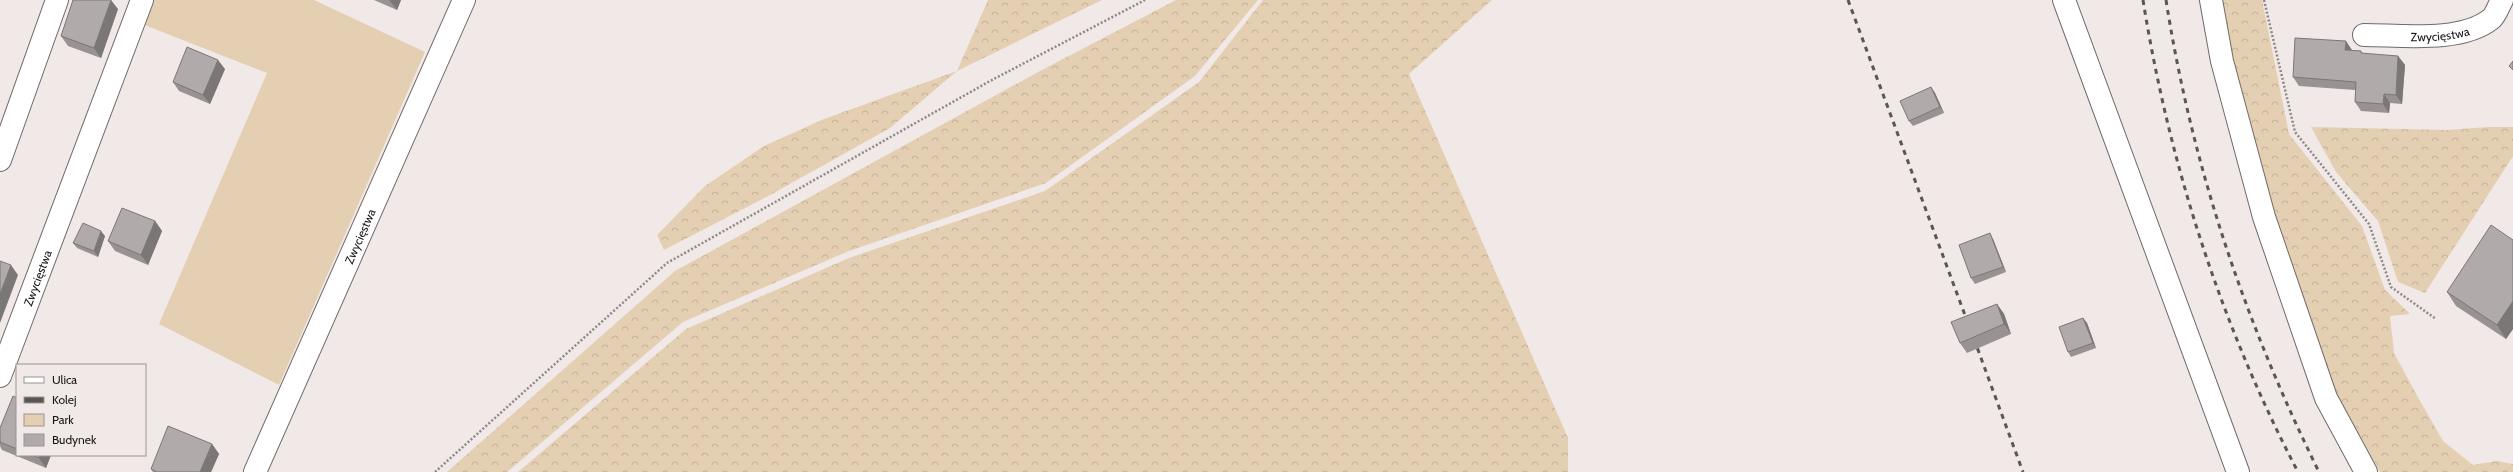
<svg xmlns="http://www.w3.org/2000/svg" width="2513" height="472" font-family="Cabin,sans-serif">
<defs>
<pattern id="forest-crowns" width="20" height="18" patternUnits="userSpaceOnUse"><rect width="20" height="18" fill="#e4cfb2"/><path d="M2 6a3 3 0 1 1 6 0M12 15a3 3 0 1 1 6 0" fill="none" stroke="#c3b198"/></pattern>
</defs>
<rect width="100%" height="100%" fill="#f0e9e7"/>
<path fill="#e4cfb2" d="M151,0H314L425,52L279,385L159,324L267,73L142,24Z"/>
<path fill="url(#forest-crowns)" d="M988,0H1102L957,71L890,128L772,194L664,250L657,235L705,186L764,146L824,119L957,71Z
M1176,0H1258L1195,76L1046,183L849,251L683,322L507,472H447L675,271L1040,71Z
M1263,0H1492L1409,74L1568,438V472H518L686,329L849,258L1045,191L1199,82Z
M2222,0H2262L2289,134L2362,226L2385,290L2410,314L2390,316L2394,353L2419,399L2443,441L2473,465L2497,461L2513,464V472H2380L2332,386L2256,154L2229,44Z
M2311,127L2447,130L2489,127H2513V156L2425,293L2398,282L2378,221L2336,172Z"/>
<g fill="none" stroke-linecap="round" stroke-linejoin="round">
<defs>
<g id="minor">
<path d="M2064,0L2238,472"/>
<path d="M2211,0L2222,61L2264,217L2326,398L2366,472"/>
<path id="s1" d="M2364,35C2401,35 2461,43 2491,19C2496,15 2499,5 2502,0"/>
<path d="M0,160L57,0"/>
<path id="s2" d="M0,376L142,0"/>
<path id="s3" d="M255,472L464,0"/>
</g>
</defs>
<use href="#minor" stroke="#706a68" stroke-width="24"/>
<path stroke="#8d8887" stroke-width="2.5" stroke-dasharray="2 2" stroke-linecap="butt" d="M2264,0L2295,132L2369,224L2391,287L2436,319
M435,472L667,263L990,81L1145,0"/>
<use href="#minor" stroke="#fff" stroke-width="22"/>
<path stroke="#5a5655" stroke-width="3" stroke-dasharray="5 5" stroke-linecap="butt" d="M1848,0L1969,326
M2143,0C2169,163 2221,325 2298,472
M2166,0C2192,166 2245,322 2319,472
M1974,339L2023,472"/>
</g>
<path fill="#989292" d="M374,0H401L397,10Z
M118,9L101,58L68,46L61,36Z
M2352,50L2361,51L2363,54L2398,56L2405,65L2402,104L2390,103L2389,113L2361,111L2355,102V90L2299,86L2293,77Z
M225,69L210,104L179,91L173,82Z
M1931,87L1935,93L1944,113L1913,126L1909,121Z
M155,221L162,231L148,265L115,251L108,241Z
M105,236L98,257L77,248L73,243Z
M1993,239L2006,272L1975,284L1971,278Z
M2513,240V329L2506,339L2456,306L2447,292Z
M1997,304L2004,314L2011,334L1967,353L1960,343Z
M2083,318L2087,323L2096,348L2071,357L2068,352Z
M17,398V455H51L46,468L2,450L0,446V428Z
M212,444L219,454L211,472H153L151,469Z"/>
<path fill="#7c7777" d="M111,0L118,9L101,58L94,48Z
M390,0H401L397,10L390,1Z
M2346,41L2352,50H2345Z
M2398,56L2405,65L2402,104L2396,95Z
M218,60L225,69L210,104L203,95Z
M1931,87L1935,93L1944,113L1940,107Z
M2384,94L2390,103L2389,113L2383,104Z
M155,221L162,231L148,265L141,255Z
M101,231L105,236L98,257L94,251Z
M1990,233L1993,239L2006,272L2003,267Z
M11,265L18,275L0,323V294Z
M2513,301V329L2506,339L2497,325Z
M1997,304L2004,314L2011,334L2004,324Z
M2083,318L2087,323L2096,348L2093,343Z
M212,444L219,454L211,472H200Z
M40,455H51L46,468L39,458Z"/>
<path fill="#b1aaaa" stroke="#7c7777" d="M73,0H111L94,48L61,36Z
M2295,38L2346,41L2345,50L2361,51V53L2398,56L2396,95L2384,94L2383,104L2355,102L2356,82L2293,77Z
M187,47L218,60L203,95L173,82Z
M2513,61V70L2509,66Z
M1931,87L1940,107L1909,121L1900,101Z
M122,208L155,221L141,255L108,241Z
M83,223L101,231L94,251L73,243Z
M2491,225L2513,240V301L2497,325L2447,292Z
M1990,233L2003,267L1971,278L1959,245Z
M0,261L11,265L0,294Z
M1997,304L2004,324L1960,343L1951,322Z
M2083,318L2093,343L2068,352L2059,327Z
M13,396L17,398V449L0,442V428Z
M168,426L212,444L200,472H157L151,469Z
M32,455H40L39,458Z"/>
<g text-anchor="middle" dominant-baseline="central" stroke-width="3.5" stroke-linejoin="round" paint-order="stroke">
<g font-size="12" fill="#181515" stroke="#f0e9e7">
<text stroke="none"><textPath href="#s1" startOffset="76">Zwycięstwa</textPath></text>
<text stroke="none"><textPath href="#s3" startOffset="258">Zwycięstwa</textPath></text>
<text stroke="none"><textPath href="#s2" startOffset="105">Zwycięstwa</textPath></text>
</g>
</g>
<rect x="16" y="364" width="130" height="92" fill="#f0e9e7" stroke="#9a9493"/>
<rect x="24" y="377" width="20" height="6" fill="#ffffff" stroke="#9a9493"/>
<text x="52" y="384" font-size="12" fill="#181515">Ulica</text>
<rect x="24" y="397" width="20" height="6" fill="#5a5655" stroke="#9a9493"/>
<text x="52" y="404" font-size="12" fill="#181515">Kolej</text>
<rect x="24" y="414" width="20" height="12" fill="#e4cfb2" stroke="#9a9493"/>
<text x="52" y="424" font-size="12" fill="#181515">Park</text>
<rect x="24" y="434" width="20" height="12" fill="#b1aaaa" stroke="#9a9493"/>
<text x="52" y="444" font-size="12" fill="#181515">Budynek</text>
</svg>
